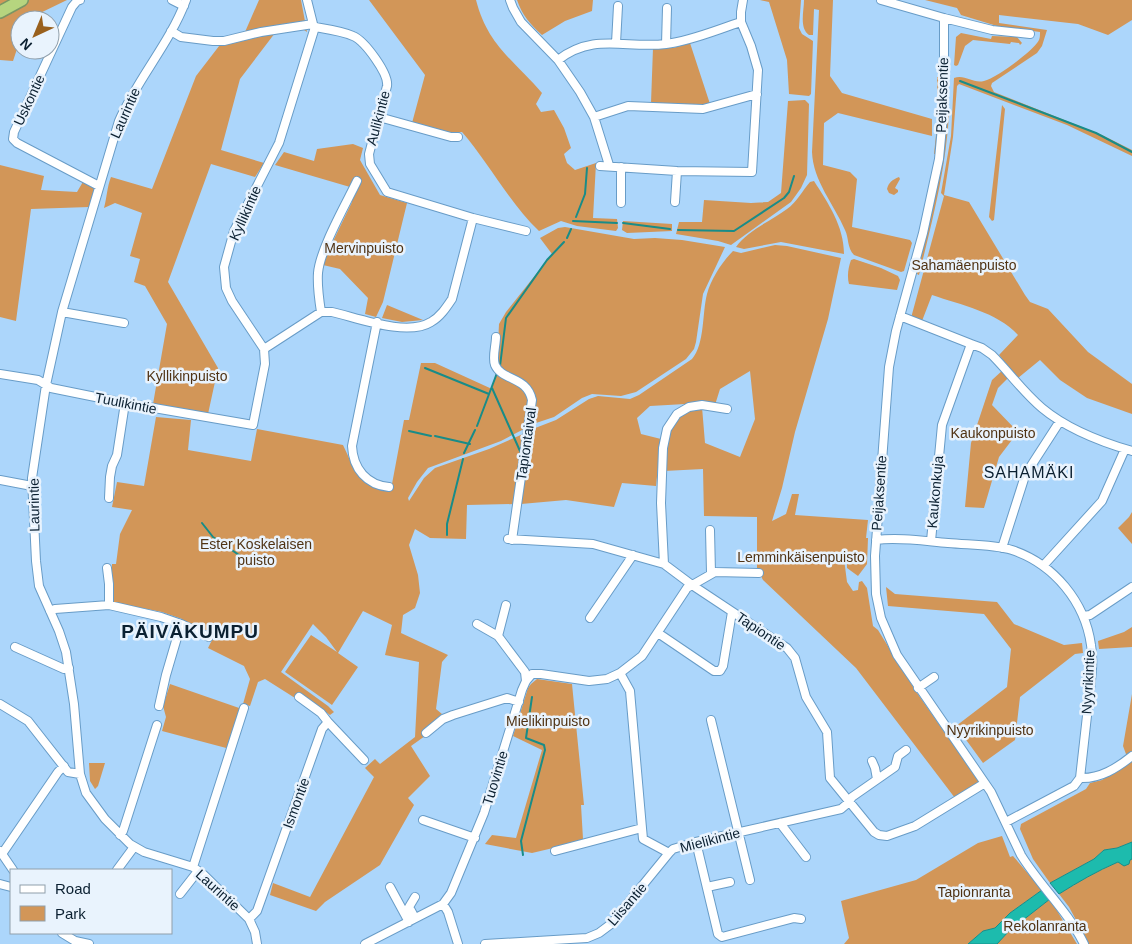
<svg xmlns="http://www.w3.org/2000/svg" width="1132" height="944" font-family="Arial,sans-serif">
<rect width="100%" height="100%" fill="#acd6fb"/>
<path fill="#d29658" d="M0,0H67L34,16L30,20H20V40L13,61L0,60Z
M259,0H301L307,32L301,28L275,33L240,79L221,150L264,163L255,177L211,164L168,282L218,368L208,414L153,404L167,324L145,286L134,282L140,259L130,256L142,213L115,203L104,208C107,197 107,187 111,177L152,189L196,76L226,37L245,32Z
M369,0H476C488,46 513,59 542,93L536,104L541,112L554,110L564,128L571,148L564,154L567,163L575,170L596,163L593,218L617,219L618,228L616,231L577,226L561,221L539,231C510,204 489,163 462,132L441,134L412,123L425,75Z
M517,0H593L592,11L565,21L542,35C530,24 522,15 517,0Z
M760,0H801L799,28L802,34L813,41L811,94L809,96L789,94L787,60L769,2Z
M804,0H833L830,76L842,93L932,119V136L838,113L824,123L823,165L850,172L857,179L852,227L910,240L912,243L904,271L901,272L854,255C847,248 849,238 845,230C834,204 813,181 812,152L819,10L814,9L813,35H809C799,28 804,11 804,0Z
M925,0H1132V20L1108,35L1078,24L999,15V23L1047,30L1042,46L1037,53L992,83L991,86L994,92L1102,135L1132,150V156L1067,125L959,84L957,86L953,137L944,195L969,202L1025,295L1030,302L1048,309L1088,352L1132,384V414L1087,398L1060,380L1040,360L1018,378L999,355L1018,335C997,312 961,305 932,295L922,321L911,318L944,196L941,193L951,136L954,78C965,74 973,84 984,81C996,78 1030,53 1037,43C1040,40 1040,36 1040,32L997,26L961,15L957,8Z
M961,33L991,39L992,36L1017,37L1022,43L1020,45L1019,43L1011,42L1010,44L973,40L965,46L958,65L956,66L954,65L956,37Z
M690,43L710,104L702,105L651,103L653,48H673Z
M937,77H939C942,102 939,129 937,154H934L938,116Z
M805,100L809,104L807,175L801,188L791,202L731,245L718,241L676,234L679,222H702L704,200L751,203L768,202L781,193L788,101Z
M1002,105L1005,109L994,220L992,221L989,217Z
M947,114H949C946,169 932,222 919,275L917,274L939,179L945,139Z
M353,144L363,148L360,160L380,195L407,203L383,302L376,317L365,314L368,298L340,269L323,265V262L352,202L350,187L275,165L284,152L314,161L317,149Z
M0,165L44,176L41,190L77,192L84,180L95,186L89,207L31,209L16,321L0,317Z
M899,177L900,179L895,188L898,190V192L894,195L889,193L887,189C889,182 892,180 899,177Z
M814,181C828,203 844,226 844,254L781,242L744,249L736,247C748,230 771,221 787,209C797,202 802,191 810,182Z
M623,221L672,224V231L627,233L622,230Z
M565,227L634,239L655,238L682,240L725,247L703,294L696,342L694,349L686,359L636,392L621,396L592,394L582,398L554,417L530,425L535,399L497,363L499,324L506,312L552,254L540,238L558,228Z
M775,245L787,246L841,258L828,319L795,432L782,488L772,521L786,514L792,494H799L795,515L868,520L866,538H868L867,564L858,576L847,568V560L844,559L847,582L853,591L858,590L859,582L862,581L867,588L873,626L878,630L915,690L980,783L955,798L856,668L763,580L757,568V517L704,516L703,469L664,471C665,454 665,420 683,412C689,410 696,409 702,407L705,443L740,457L755,419L750,371L720,389L715,405L703,403L650,406L637,418L641,434L661,439L656,486L622,483L614,507L566,500L521,504L530,430L556,420L589,399L598,396L630,399L639,395L692,359C705,344 702,313 707,294C711,279 722,262 733,251L741,253Z
M854,259L881,268L898,276L900,280L897,290L849,284C847,277 848,268 851,260Z
M387,305L423,320L402,322L382,318Z
M421,363H435L492,389L496,373C532,390 530,389 526,428L501,441L428,468L417,482L408,498L409,501L424,478L435,468L489,449L523,434L524,435L515,504L467,505L466,539L430,538L415,529L409,545L418,575L420,593L415,608L403,615L401,633L448,655L442,662L436,709L442,714L422,732L425,736L411,746L430,776L408,798L414,805L380,865L325,902L316,911L270,895L273,883L310,897L374,777L365,768L375,759L380,764L415,737L419,662L385,655L392,625L363,611L338,653L358,667L332,705L285,672L311,635L337,652L326,637L313,624L281,672L328,706L334,712L330,715L299,692L295,698L265,679L258,682L250,706L243,704L250,679L244,666L208,648L215,634L193,628L182,622V619L162,612L116,603L112,601V564H116L120,534L132,510L112,507L117,482L144,486L156,417L191,420L188,450L251,461L257,429L343,445C354,468 358,485 387,489L392,484L404,420H409Z
M1004,369L1010,376L998,388L992,405L1018,432L999,457L984,508L965,507L971,443L992,380Z
M1132,512V544L1118,528L1129,517Z
M886,587L895,594L997,602L1014,624L1064,645L1082,643L1083,653L1075,654L1020,697L1015,740L983,763L956,726L1007,687L1011,649L984,614L888,606Z
M1132,627V647L1099,649L1098,641L1124,632Z
M537,679L572,684L584,805H581L583,839L570,844L532,853L485,844L492,835L516,838L542,750L513,736L528,688L531,684Z
M170,684L242,709L230,749L162,731L166,717L163,706Z
M1132,694V842L1117,848L1104,850L1094,859L1050,883L1033,859L1020,829L1021,824L1086,789L1090,783L1102,780L1129,762L1123,746Z
M89,763H105L98,786L95,789L90,781Z
M1002,836L1010,857L1013,856L1042,890L1010,913L995,928L983,931L968,944H844L849,938L841,901L916,880L978,843Z
M1132,859V944H1089L1069,907L1059,894C1077,883 1096,871 1116,863C1121,861 1127,861 1132,859Z
M1050,899L1077,944H997L1009,931Z"/>
<path fill="#1dbbad" stroke="#188c88" d="M1132,842V859L1130,860L1129,864L1124,866L1118,862C1097,871 1078,882 1059,894L1050,883L1094,859L1104,850L1117,848Z
M1042,890L1050,899L1009,931L997,944H968L983,931L995,928L1010,913Z"/>
<g fill="none" stroke-linecap="round" stroke-linejoin="round">
<path stroke="#188c88" stroke-width="2" d="M960,81L1096,133L1132,152
M576,217L585,194L587,168
M573,221L617,223
M623,223L670,229
M678,230L734,231L784,198L789,192L794,176
M567,238L571,229
M500,366L506,318L547,260L564,242
M425,368L489,394
M492,388L520,451
M477,426L497,373
M409,431L431,436
M435,436L470,444
M464,453L475,430
M202,523L213,537L249,562
M447,535V524L463,459
M523,855L521,841L545,750L544,745L526,738L532,697"/>
<defs>
<path id="minor" d="M80,0L77,1L72,7L14,132L13,139L17,143L99,186
M172,0L184,6
M186,0C170,43 138,78 119,121L62,312L46,385L32,478L36,561L39,586L59,631L66,652L74,704L80,774L86,793L105,819L130,844L144,852L193,867L204,875L249,919L255,932L257,944
M510,0L513,8L521,22L558,60L580,92L594,117L609,165
M881,0L944,18L992,30L1030,34
M944,18V105L939,159L923,233L896,331L889,367L875,556L876,594L881,618L897,655L991,792L1021,855C1040,886 1068,911 1084,944
M315,27C327,29 342,31 353,36C365,41 389,74 387,86L369,154L370,164L387,192L473,218L526,231
M171,31L181,37L213,41H224L261,32L313,24
M616,43L618,6
M666,44L667,8
M558,60C594,32 626,49 666,44C691,41 716,30 741,22
M379,117L451,137H458
M594,117L628,106L703,109L757,94
M600,166L677,171L752,172L758,70L751,46L741,22V12L743,0
M675,202L677,171
M621,203V167
M62,312L124,323
M321,312C319,299 317,286 318,273C320,249 346,204 357,181
M900,316L971,344L942,425L931,541
M377,322L352,446C353,469 367,485 389,487
M496,337C496,345 492,358 495,365C502,381 527,376 532,400L512,540
M971,344L982,348L992,355C1009,372 1023,392 1042,408C1067,429 1101,442 1132,451
M264,349L321,312H332C358,318 407,337 431,322C440,317 446,308 452,299L473,218
M0,374L38,380L51,388L125,403L253,425L265,364L264,349L232,301L226,288L224,267L234,231L279,143L315,27L313,24L307,0
M0,480L32,486
M109,498L110,477L112,466L117,455L125,403
M710,530L711,573
M508,539L593,544L664,564L692,585L787,648L795,658L806,697L827,732L830,778L874,832L879,835L887,836L915,826L985,783
M876,540C899,537 924,541 948,543C969,545 992,544 1012,550C1054,564 1085,602 1091,645C1094,662 1091,680 1089,698C1086,725 1083,751 1080,778L1074,786L1006,822
M1002,548L1024,479L1029,469L1060,421
M664,564L661,503L663,448L667,429L677,414L689,407L702,405L727,409
M1043,566L1102,501L1125,449
M107,568L109,584V605
M50,611L55,609L109,605L161,617L181,624L209,637
M1084,616L1090,615L1132,587
M590,618L633,555
M477,624L498,636L525,672L526,681
M658,633L714,671H720L723,666L732,612
M498,636L506,605
M15,647L64,669L69,668
M620,673L630,691L642,828
M918,688L934,677
M0,704L28,721L68,772L80,774
M159,706L166,675L181,624
M711,720L750,880
M328,722L364,760
M426,733L443,719L453,715L507,698L519,702
M872,761L875,768L877,779
M1080,778C1100,779 1117,768 1132,756
M423,820L475,838
M780,823L806,857
M120,835L123,831L157,725
M696,842L718,934L722,937L794,918L801,919
M0,851L13,870
M555,851L642,828L643,839L669,853L673,849L696,842L841,809L848,803L852,797L895,767L898,756L906,750
M2,854L58,772L64,766
M193,867L244,708
M117,870L134,847
M0,884L11,887
M390,887L409,922
M707,887L730,882
M180,894L198,871
M443,904L448,912L458,944
M415,918L409,907L415,897
M249,919L257,911L322,729L328,722L321,713L299,697
M62,933L75,941L89,944
M365,944L443,904L451,893L484,813L522,690L526,681L532,674H541L589,681L607,679L620,673L642,656L687,588L715,572L759,573
M485,944L587,938L599,933L611,924L669,853"/>
<path id="highway" d="M0,12L22,0"/>
</defs>
<use href="#minor" stroke="#689cc7" stroke-width="10"/>
<use href="#highway" stroke="#7a9664" stroke-width="14"/>
<use href="#minor" stroke="#fff" stroke-width="8"/>
<use href="#highway" stroke="#b6d57f" stroke-width="11"/>
</g>
<g text-anchor="middle" dominant-baseline="central" stroke-width="5" stroke-linejoin="round" paint-order="stroke">
<g font-size="14" fill="#0b2031" stroke="#e9f3fd">
<text transform="translate(942 95) rotate(-88)">Peijaksentie</text>
<text transform="translate(29 100) rotate(-65)">Uskontie</text>
<text transform="translate(125 113) rotate(-66)">Laurintie</text>
<text transform="translate(378 118) rotate(-75)">Aulikintie</text>
<text transform="translate(245 213) rotate(-66)">Kyllikintie</text>
<text transform="translate(126 403) rotate(11)">Tuulikintie</text>
<text transform="translate(526 444) rotate(-82)">Tapiontaival</text>
<text transform="translate(935 492) rotate(-85)">Kaukonkuja</text>
<text transform="translate(879 493) rotate(-86)">Peijaksentie</text>
<text transform="translate(34 505) rotate(-91)">Laurintie</text>
<text transform="translate(761 631) rotate(34)">Tapiontie</text>
<text transform="translate(1088 682) rotate(-87)">Nyyrikintie</text>
<text transform="translate(495 778) rotate(-73)">Tuovintie</text>
<text transform="translate(296 803) rotate(-70)">Ismontie</text>
<text transform="translate(710 840) rotate(-15)">Mielikintie</text>
<text transform="translate(218 890) rotate(42)">Laurintie</text>
<text transform="translate(627 904) rotate(-49)">Liisantie</text>
</g>
<g font-size="14" fill="#503314" stroke="#e9f3fd">
<text x="364" y="248">Mervinpuisto</text>
<text x="964" y="265">Sahamäenpuisto</text>
<text x="187" y="376">Kyllikinpuisto</text>
<text x="993" y="433">Kaukonpuisto</text>
<text x="256" y="544">Ester Koskelaisen<tspan x="256" dy="16">puisto</tspan></text>
<text x="801" y="557">Lemminkäisenpuisto</text>
<text x="548" y="721">Mielikinpuisto</text>
<text x="990" y="730">Nyyrikinpuisto</text>
<text x="974" y="892">Tapionranta</text>
<text x="1045" y="926">Rekolanranta</text>
</g>
<g font-size="16" letter-spacing="1" fill="#0b2031" stroke="#e9f3fd">
<text x="1029" y="472">SAHAMÄKI</text>
</g>
<g font-size="19" font-weight="bold" letter-spacing="1" fill="#0b2031" stroke="#e9f3fd">
<text x="190" y="631">PÄIVÄKUMPU</text>
</g>
</g>
<rect x="10" y="869" width="162" height="65" fill="#e9f3fd" stroke="#909fab"/>
<rect x="20" y="885" width="25" height="8" fill="#ffffff" stroke="#909fab"/>
<text x="55" y="894" font-size="15" fill="#0b2031">Road</text>
<rect x="20" y="906" width="25" height="15" fill="#d29658" stroke="#909fab"/>
<text x="55" y="919" font-size="15" fill="#0b2031">Park</text>
<g transform="translate(35 35) rotate(224)"><circle r="24" fill="#e9f3fd" stroke="#909fab"/>
<path d="M0-4L9 19L0 12L-9 19Z" fill="#99601d"/>
<text y="-8" font-size="14" font-weight="bold" text-anchor="middle" fill="#0b2031">N</text>
</g>
</svg>
